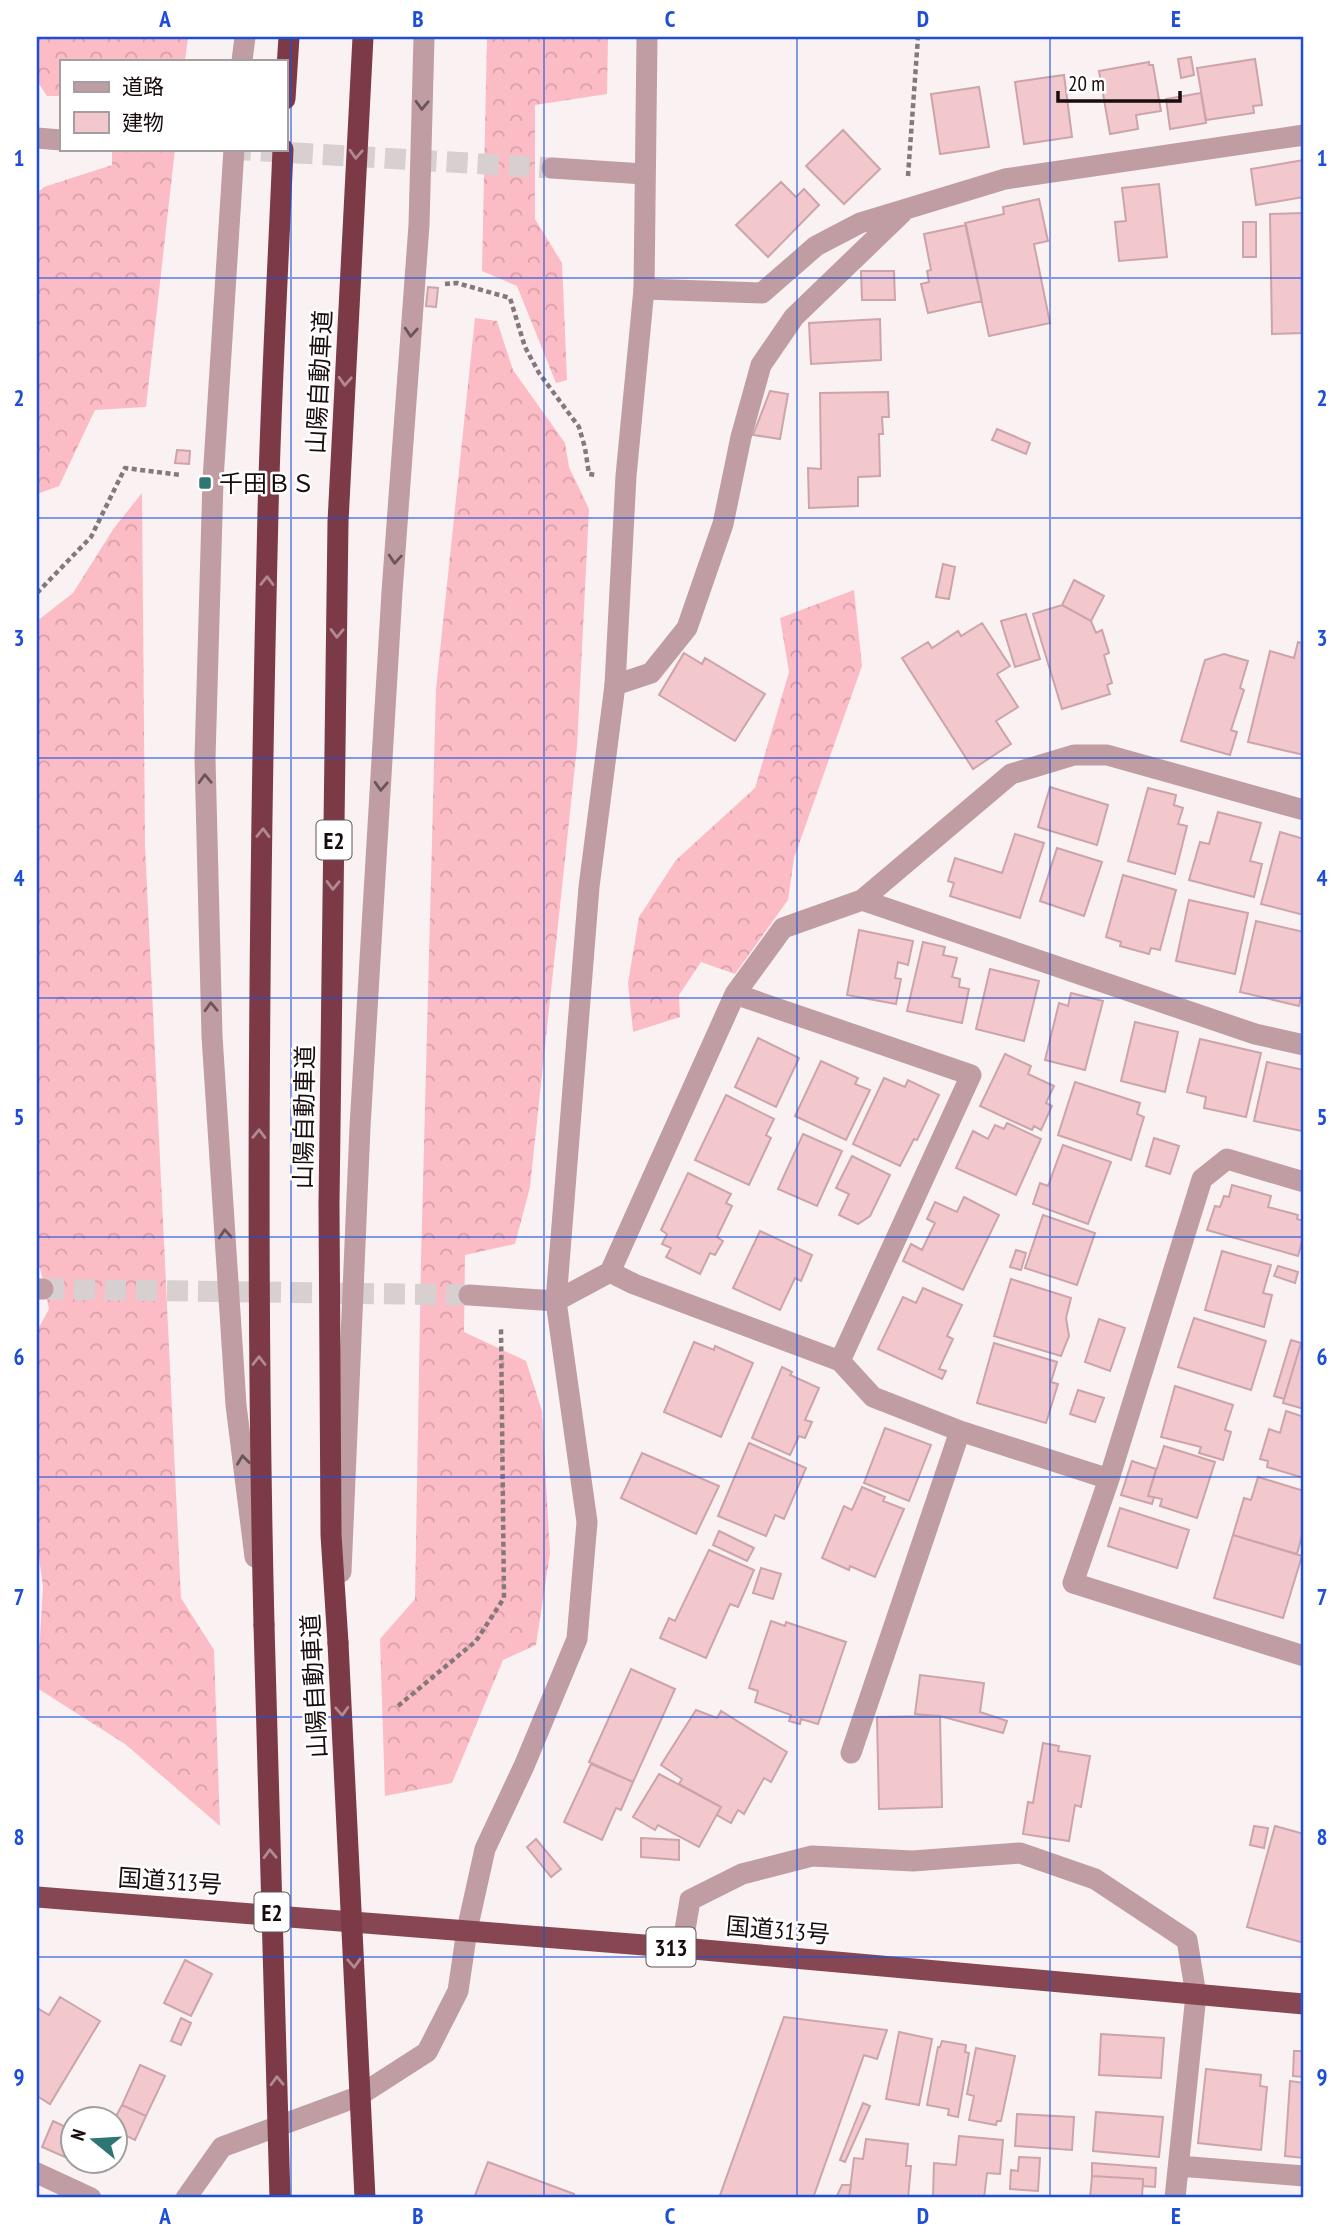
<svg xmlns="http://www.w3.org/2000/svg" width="1341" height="2235" font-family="'PT Sans Narrow','Noto Sans JP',sans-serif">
<defs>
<pattern id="forest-crowns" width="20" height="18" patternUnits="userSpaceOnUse" patternTransform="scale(1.75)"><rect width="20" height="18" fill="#fcbcc6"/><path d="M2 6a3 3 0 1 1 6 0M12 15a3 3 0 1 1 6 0" fill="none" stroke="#d7a0a9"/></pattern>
</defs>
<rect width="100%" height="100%" fill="#faf1f2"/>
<path fill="url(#forest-crowns)" d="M37,37H188L185,61H61V96H47L37,81Z
M487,37H608L607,94L535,105V219L562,263L567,380L556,383L517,286L482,271Z
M112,149H175L146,407L95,410L59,486L37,494V193L44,187L112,165Z
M475,318L497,321L513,370L565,443L569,467L589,509L577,747L530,1187L515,1244L465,1255L464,1332L526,1361L542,1411L550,1553L536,1645L503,1660L452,1783L385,1796L380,1639L415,1599L421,1260L436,689Z
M142,493L145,845L181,1598L214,1650L220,1826L125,1744L37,1688L43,1586L37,1544V1331L49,1309L40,1268L37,1265V621L73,593L114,528Z
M854,590L862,666L794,858L788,900L735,974L701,962L679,995L680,1017L633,1032L628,983L639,917L676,860L755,788L789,672L780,618Z"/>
<path fill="#f2c8cd" stroke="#cca4aa" stroke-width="2" d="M1191,57L1194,75L1181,78L1178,59Z
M1255,59L1262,105L1253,106L1254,113L1206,120L1197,68Z
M1149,62V65H1153L1161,111L1136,115L1138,129L1110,134L1099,71Z
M1064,75L1072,137L1024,144L1015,82Z
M979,87L989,147L940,154L931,94Z
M1201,93L1206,123L1170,129L1166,99Z
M843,130L880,169L844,204L806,166Z
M1304,160V197L1256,205L1251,169Z
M781,182L796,197L804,189L819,205L768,257L736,225Z
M1159,184L1167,257L1119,261L1115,222L1126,221L1122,188Z
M1039,199L1048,241L1034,244L1050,323L989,336L965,223L1004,214L1003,207Z
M1304,213V333L1272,334L1270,214Z
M1243,222H1256V257H1243Z
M966,225L982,301L928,313L921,284L929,282L927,271L931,270L924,234Z
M861,271H894L895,300H862Z
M428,287L438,288L436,307L426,306Z
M880,319L881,360L811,364L809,323Z
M770,391L788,394L780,439L753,435Z
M888,392L889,417H882L883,434H879L880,476L858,477V506L809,508L808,468L821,469L820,393Z
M997,429L1030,443L1026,454L992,440Z
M177,450L190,451L189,464L175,463Z
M943,564L955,567L949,599L936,597Z
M1074,580L1104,596L1091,621L1062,605Z
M1062,605L1091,621L1096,633L1102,630L1109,653L1104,655L1112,683L1107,685L1110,694L1062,709L1033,614Z
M1026,614L1040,659L1015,667L1001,621Z
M982,623L1010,666L997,674L1018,707L996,721L1011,744L973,769L902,658L928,642L932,648L958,631L961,636Z
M1298,642L1304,644V755L1248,742L1270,651L1294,658Z
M684,653L702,664L705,658L765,694L735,741L659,695Z
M1224,654L1248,661L1240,688L1244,690L1231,730L1237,732L1230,755L1181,741L1205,660Z
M1050,787L1108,805L1097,845L1038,827Z
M1148,788L1176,795L1174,805L1183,808L1178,824L1187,826L1175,874L1128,861Z
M1218,812L1261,823L1250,861L1262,864L1254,897L1189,880L1200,842L1209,844Z
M1280,832L1304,839V915L1261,904Z
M1015,834L1044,843L1020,918L950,896L954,883L948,881L955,858L1002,873Z
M1057,848L1102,862L1084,916L1040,901Z
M1123,875L1176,890L1160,950L1151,948L1149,954L1120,946L1121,942L1106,937Z
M1189,900L1248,913L1235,974L1176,961Z
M1256,921L1304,932V982L1299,1006L1240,992Z
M859,930L913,941L908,965L898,962L895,978L901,979L896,1004L847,995Z
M923,942L945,947L943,955L957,958L952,977L960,979L959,987L969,989L962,1023L907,1011Z
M990,969L1039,981L1024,1041L976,1029Z
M1071,993L1103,1001L1085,1070L1045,1060L1059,1003L1068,1006Z
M1135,1022L1178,1032L1165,1092L1121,1081Z
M758,1038L799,1058L776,1107L735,1087Z
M1200,1039L1261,1053L1246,1117L1204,1108L1206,1097L1187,1092Z
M1005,1054L1031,1066L1028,1074L1054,1086L1046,1103L1052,1106L1041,1130L1034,1126L1032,1130L980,1106Z
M821,1061L858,1078L855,1084L870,1090L846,1140L795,1116Z
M1267,1062L1304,1070V1121L1302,1131L1254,1121Z
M884,1078L905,1087L908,1080L939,1095L917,1140L914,1139L900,1166L853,1144Z
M1075,1082L1140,1103L1137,1114L1144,1117L1131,1160L1058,1135Z
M726,1095L774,1119L766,1135L771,1138L749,1185L695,1160Z
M1007,1123L1041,1139L1016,1195L956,1168L973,1131L988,1139L995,1125L1004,1129Z
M803,1134L842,1151L817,1206L778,1189Z
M1154,1138L1179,1146L1170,1174L1146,1166Z
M1063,1145L1111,1162L1088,1224L1033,1204L1040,1183L1048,1186Z
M852,1156L890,1175L870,1216L858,1224L839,1215L849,1194L836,1188Z
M688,1173L731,1194L726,1203L732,1206L717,1237L723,1241L715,1255L710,1253L700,1274L666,1257L671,1248L662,1244L667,1234L661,1230Z
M1232,1185L1271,1196L1268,1207L1298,1215L1297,1219L1304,1221V1234L1298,1256L1207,1230L1215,1206L1220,1207L1224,1196L1229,1197Z
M964,1197L999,1215L963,1290L903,1261L911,1244L922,1250L935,1223L927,1219L935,1202L957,1212Z
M1043,1215L1095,1233L1077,1285L1025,1268Z
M760,1231L812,1255L801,1281L795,1278L780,1310L733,1288Z
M1016,1250L1026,1253L1021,1270L1010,1267Z
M1222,1251L1271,1265L1263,1293L1272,1295L1264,1327L1205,1310Z
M1278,1266L1298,1272L1295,1283L1274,1276Z
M1011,1279L1071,1298L1066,1318L1069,1336L1061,1356L994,1336Z
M923,1288L962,1305L947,1336L953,1339L939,1369L946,1371L942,1379L878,1349L903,1297L916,1303Z
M1194,1318L1266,1341L1251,1390L1178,1367Z
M1099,1319L1125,1328L1110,1371L1085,1362Z
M1291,1340L1301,1343L1284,1399L1274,1396Z
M694,1342L714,1350L715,1346L753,1363L721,1437L664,1412Z
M994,1343L1057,1362L1051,1382L1058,1384L1046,1423L977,1403Z
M1301,1343L1304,1344V1409L1283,1403Z
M782,1367L792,1372L790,1375L819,1388L805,1420L812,1422L805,1438L799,1436L790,1455L752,1438Z
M1175,1386L1233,1405L1225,1430L1231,1432L1223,1460L1199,1453L1201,1447L1161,1437Z
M1078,1390L1104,1398L1095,1422L1070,1414Z
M1286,1411L1304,1417V1478L1267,1467L1268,1461L1260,1459L1269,1429L1280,1433Z
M885,1428L931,1445L909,1501L864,1483Z
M749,1443L806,1468L784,1519L775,1515L766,1536L718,1516Z
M1164,1446L1215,1462L1197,1518L1160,1506L1162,1499L1148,1496Z
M642,1453L719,1486L696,1534L621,1498Z
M1132,1461L1156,1469L1148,1496L1154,1497L1152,1504L1121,1495Z
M1258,1477L1304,1491V1528L1297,1554L1233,1535L1244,1498L1251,1500Z
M862,1487L885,1497L883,1501L904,1509L875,1577L850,1566L849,1570L822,1558L844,1506L852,1510Z
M1120,1508L1189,1530L1177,1568L1108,1546Z
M719,1531L754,1548L747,1561L713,1545Z
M1233,1535L1302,1556L1283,1618L1214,1598Z
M709,1550L754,1570L738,1607L730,1604L706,1658L660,1638L669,1618L675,1621Z
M761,1568L781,1574L773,1599L753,1593Z
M771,1621L785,1626L786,1622L846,1642L818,1724L801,1719L800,1724L789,1721L791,1715L755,1702L758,1691L749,1688Z
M631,1669L675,1689L633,1782L589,1762Z
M920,1675L984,1683L980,1712L1007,1721L1003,1733L940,1716L915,1714Z
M696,1710L717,1718L721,1711L787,1752L771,1782L764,1778L744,1814L738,1810L731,1823L717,1815L721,1807L679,1784L682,1779L661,1765Z
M940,1716L942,1807L879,1809L877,1717Z
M1043,1743L1059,1746L1058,1751L1090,1756L1081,1807L1075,1805L1069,1841L1023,1834L1028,1802L1033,1803Z
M591,1764L633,1782L621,1810L616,1808L602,1840L564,1822Z
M659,1774L721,1807L699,1847L658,1825L655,1830L633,1817Z
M1254,1826L1268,1828L1264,1848L1250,1845Z
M1275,1826L1304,1834V1943L1247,1927Z
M641,1838L679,1840V1860L641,1857Z
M536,1839L561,1869L551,1877L527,1847Z
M185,1960L212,1974L191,2016L164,2003Z
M60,1997L100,2021L50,2104L37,2096V2008L49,2015Z
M784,2017L887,2030L877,2059L864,2055L813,2198H719Z
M181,2018L191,2023L181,2045L171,2041Z
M899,2032L932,2039L919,2105L886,2099Z
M1101,2034L1164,2038L1161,2078L1099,2075Z
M942,2041L966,2045L965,2052L969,2053L958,2117L948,2115L949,2109L927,2105L938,2047H940Z
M976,2048L1015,2056L1001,2121H997L996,2125L969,2120L974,2096L967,2094Z
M1294,2051H1304V2077L1293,2076Z
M140,2065L165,2076L146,2116L122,2105Z
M1206,2069L1261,2075L1260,2086L1267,2087L1261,2150L1198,2143Z
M1290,2081L1304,2083V2158L1285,2156Z
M863,2103L870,2106L845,2162L840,2160Z
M122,2105L146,2116L135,2140L116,2131L114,2120Z
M1096,2112L1163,2117L1159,2157L1093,2151Z
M1017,2114L1074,2117L1072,2150L1015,2146Z
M53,2121L74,2131V2161L42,2147Z
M959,2136L1003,2140L1000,2174L987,2173L984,2198L933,2196L934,2163L956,2165Z
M866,2139L908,2144L906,2166H911L908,2198H849L854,2158L863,2159Z
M1019,2157L1040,2158L1038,2191L1010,2189L1011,2170L1018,2171Z
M488,2162L574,2194L573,2198H474Z
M1092,2163L1156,2168L1155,2187L1143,2186V2179L1092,2176Z
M1092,2176L1143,2179L1142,2198H1090Z
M842,2185H851L849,2198H836Z"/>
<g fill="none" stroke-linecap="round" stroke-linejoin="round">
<path stroke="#d8cfd0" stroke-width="21" stroke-dasharray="21 10" stroke-linecap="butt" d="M230,149L552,168
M43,1289L469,1295"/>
<path stroke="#84787a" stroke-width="4.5" stroke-dasharray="5 3.5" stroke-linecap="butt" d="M908,176L918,37
M445,284L457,283L510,298L525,347L539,373L579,427L585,448L589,474L596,475
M37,593L91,537L125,468L181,475
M398,1706L476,1641L504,1598L501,1328"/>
<path stroke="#bf9da2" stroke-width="21" d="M242,61L245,37
M234,149L213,480L205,758L212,1036L236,1405L255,1557
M341,1572L360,1127L392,592L419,225L424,37"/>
<path stroke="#bf9da2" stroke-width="21" d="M644,289L762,293L816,246L860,223L1005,179L1304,135
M615,685L651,673L687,628L723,524L741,437L761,365L794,317L903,212
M862,900L1255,1034L1304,1045
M735,994L971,1075L840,1361
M1304,1182L1227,1159L1202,1179L1109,1479L1073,1583L1304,1656
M610,1272L634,1284L840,1361L873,1397L960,1431L1109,1479
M556,1301L610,1272L735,994L783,928L862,900L1011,774L1074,755H1107L1304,810
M851,1753L960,1431
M682,1948L690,1900L742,1874L812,1856L913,1861L1020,1853L1095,1879L1187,1940L1196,1995L1175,2198
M1179,2166L1304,2176
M37,2173L91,2198"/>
<path stroke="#bf9da2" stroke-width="21" d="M37,138L61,140
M552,168L644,174
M37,1289H43
M469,1295L556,1301
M186,2198L222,2147L357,2097L427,2052L458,1991L467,1930L485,1849L524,1766L577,1639L587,1522L556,1301L589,887L615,685L626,476L644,289L647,37"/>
<path stroke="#864753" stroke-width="21" d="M37,1897L682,1948L1304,2004"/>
<path stroke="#7c3a47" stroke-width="21" d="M285,99L289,37
M264,1625C255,1254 259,883 268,512C271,391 278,270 283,149
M338,1643L331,1535L329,1204L338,522L363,37"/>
<path stroke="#7c3a47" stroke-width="21" d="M264,1625L280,2198
M338,1643L365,2198"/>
</g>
<defs><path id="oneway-chevron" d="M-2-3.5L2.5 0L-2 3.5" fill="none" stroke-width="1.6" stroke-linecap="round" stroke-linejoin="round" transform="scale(1.75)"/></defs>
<g stroke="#6c5458">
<use href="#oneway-chevron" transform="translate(422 105) rotate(92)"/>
<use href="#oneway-chevron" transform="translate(411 332) rotate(94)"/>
<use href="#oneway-chevron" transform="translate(395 559) rotate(94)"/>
<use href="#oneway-chevron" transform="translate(205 779) rotate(-92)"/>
<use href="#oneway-chevron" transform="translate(381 786) rotate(93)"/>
<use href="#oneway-chevron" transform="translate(211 1007) rotate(-92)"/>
<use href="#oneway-chevron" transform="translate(225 1234) rotate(-94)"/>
<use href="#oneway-chevron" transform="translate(243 1460) rotate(-97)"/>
</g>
<g stroke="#b08991">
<use href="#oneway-chevron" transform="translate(356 154) rotate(93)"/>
<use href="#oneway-chevron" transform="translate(345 381) rotate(93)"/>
<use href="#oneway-chevron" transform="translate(267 581) rotate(-89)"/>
<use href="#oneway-chevron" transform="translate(337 633) rotate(91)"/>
<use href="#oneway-chevron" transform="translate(263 833) rotate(-89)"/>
<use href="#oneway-chevron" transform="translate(333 885) rotate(91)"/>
<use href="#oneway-chevron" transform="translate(259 1134) rotate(-89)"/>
<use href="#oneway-chevron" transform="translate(259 1361) rotate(-90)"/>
<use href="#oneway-chevron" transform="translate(342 1711) rotate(87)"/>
<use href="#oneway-chevron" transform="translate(270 1854) rotate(-92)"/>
<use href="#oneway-chevron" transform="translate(354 1963) rotate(87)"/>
<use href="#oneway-chevron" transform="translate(277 2081) rotate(-92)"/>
</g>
<path fill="none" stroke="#1d4ed8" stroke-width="2" stroke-opacity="0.55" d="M291,37V2198M544,37V2198M797,37V2198M1050,37V2198M37,278H1304M37,518H1304M37,758H1304M37,998H1304M37,1237H1304M37,1477H1304M37,1717H1304M37,1957H1304"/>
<rect fill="#2d7673" stroke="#fff" stroke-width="2.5" x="198" y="476" width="14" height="14" rx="3.5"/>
<g text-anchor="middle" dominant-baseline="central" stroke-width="5" stroke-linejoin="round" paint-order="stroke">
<g fill="#fff" stroke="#5e5556" stroke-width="2">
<rect x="316.5" y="820.5" width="35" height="39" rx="5"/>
<rect x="254.5" y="1892.5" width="35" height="39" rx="5"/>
<rect x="646.5" y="1927.5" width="49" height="39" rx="5"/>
</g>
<g font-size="23" font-weight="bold" fill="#190c0e">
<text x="334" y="840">E2</text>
<text x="272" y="1912">E2</text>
<text x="671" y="1947">313</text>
</g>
<g font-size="24" fill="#190c0e" stroke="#fff">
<text transform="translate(319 382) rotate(-87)">山陽自動車道</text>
<text transform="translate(304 1117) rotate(-89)">山陽自動車道</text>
<text transform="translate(314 1686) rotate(-93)">山陽自動車道</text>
<text transform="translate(170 1881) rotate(4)">国道313号</text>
<text transform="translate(778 1930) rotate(5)">国道313号</text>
</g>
<g font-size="24" fill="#190c0e" stroke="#fff" text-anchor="start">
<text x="219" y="483">千田ＢＳ</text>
</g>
</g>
<rect width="1341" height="2235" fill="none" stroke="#ffffff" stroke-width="77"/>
<rect x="60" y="60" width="228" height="91" fill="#ffffff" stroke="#a39e9f" stroke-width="2"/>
<rect x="74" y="82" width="35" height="10" fill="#bf9da2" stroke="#a39e9f" stroke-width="2"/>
<text x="122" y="94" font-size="21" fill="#190c0e">道路</text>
<rect x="74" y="112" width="35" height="21" fill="#f2c8cd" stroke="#a39e9f" stroke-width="2"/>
<text x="122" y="130" font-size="21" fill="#190c0e">建物</text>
<g transform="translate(94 2140) rotate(288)"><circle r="33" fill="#ffffff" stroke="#a39e9f" stroke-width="2"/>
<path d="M0-5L12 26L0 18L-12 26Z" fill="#2d7673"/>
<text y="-10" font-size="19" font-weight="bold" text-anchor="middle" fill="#190c0e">N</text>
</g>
<path d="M1058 91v10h122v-10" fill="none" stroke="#190c0e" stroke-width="3.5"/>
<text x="1068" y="91" font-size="21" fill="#190c0e" stroke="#ffffff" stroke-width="5" paint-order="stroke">20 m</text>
<rect x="38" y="38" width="1264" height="2158" fill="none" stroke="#1d4ed8" stroke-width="2.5"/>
<g font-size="23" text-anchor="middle" font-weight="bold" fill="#1d4ed8">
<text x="165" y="27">A</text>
<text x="418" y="27">B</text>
<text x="670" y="27">C</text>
<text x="923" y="27">D</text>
<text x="1176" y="27">E</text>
<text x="19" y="166">1</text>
<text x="1322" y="166">1</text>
<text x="19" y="406">2</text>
<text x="1322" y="406">2</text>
<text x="19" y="646">3</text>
<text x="1322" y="646">3</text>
<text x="19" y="886">4</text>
<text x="1322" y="886">4</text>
<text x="19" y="1125">5</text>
<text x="1322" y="1125">5</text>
<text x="19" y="1365">6</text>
<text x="1322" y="1365">6</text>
<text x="19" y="1605">7</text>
<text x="1322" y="1605">7</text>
<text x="19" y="1845">8</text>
<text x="1322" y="1845">8</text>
<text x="19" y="2085">9</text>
<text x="1322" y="2085">9</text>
<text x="165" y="2224">A</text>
<text x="418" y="2224">B</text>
<text x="670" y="2224">C</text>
<text x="923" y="2224">D</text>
<text x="1176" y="2224">E</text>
</g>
</svg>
